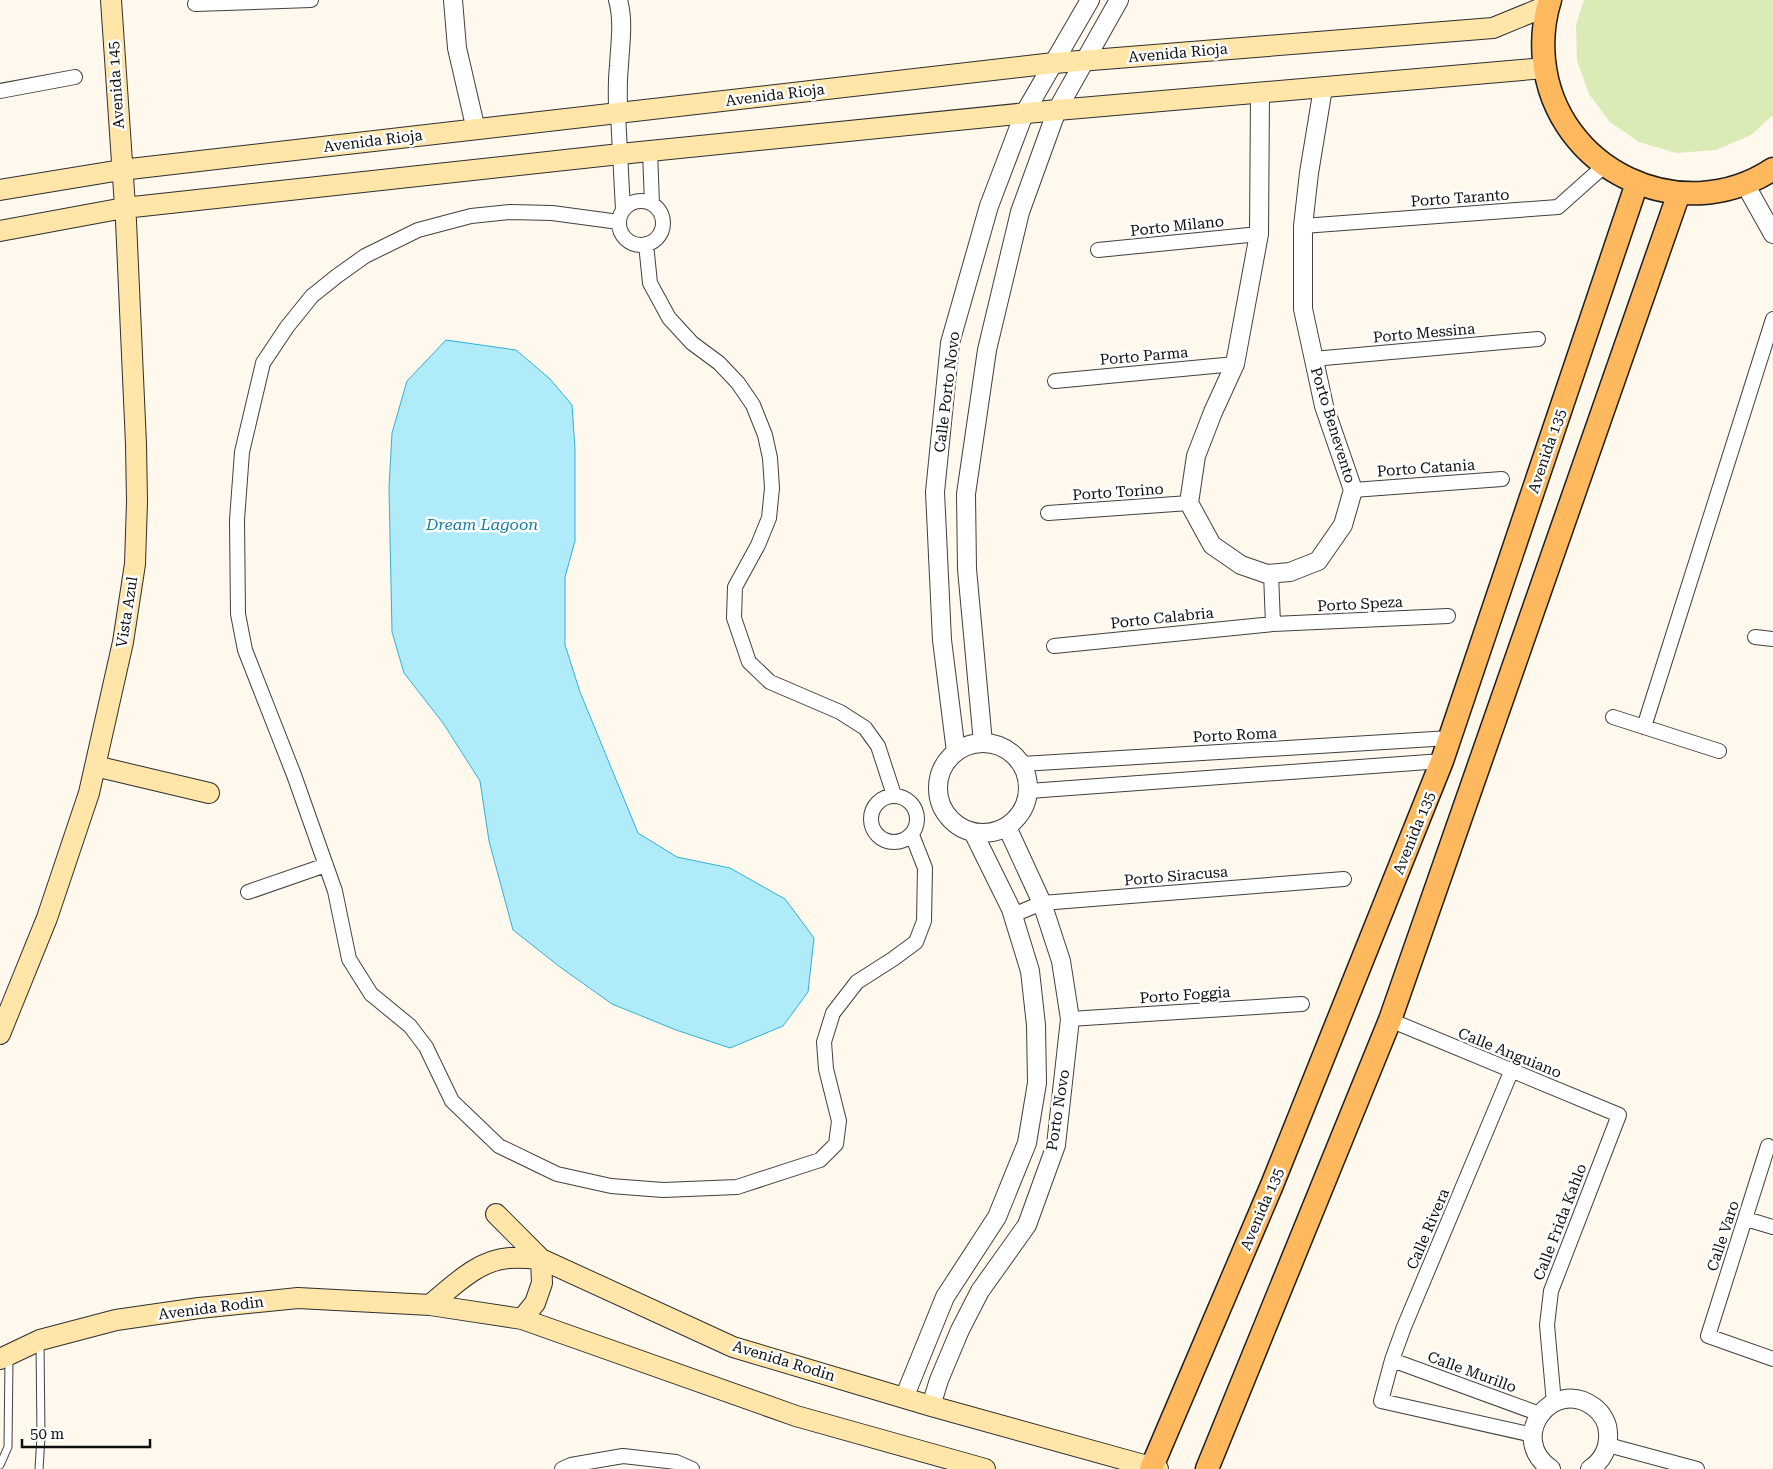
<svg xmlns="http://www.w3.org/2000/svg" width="1773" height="1469" font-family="'Roboto Serif',serif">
<rect width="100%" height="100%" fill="#fff8ed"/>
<path fill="#dbebb5" d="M1584,0H1773V115L1751,135L1716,150L1676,153L1639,142L1610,122L1589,94L1577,61L1576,25Z"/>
<path fill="#afebf9" stroke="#33b1d3" d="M446,340L516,350L550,379L572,405L575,449V541L565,577V645L580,692L638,833L677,857L730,868L785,899L814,938L808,992L783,1026L730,1048L676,1030L612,1004L560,967L513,930L489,841L480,781L443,723L404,673L392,632L389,488L392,433L407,381Z"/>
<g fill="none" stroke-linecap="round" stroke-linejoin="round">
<defs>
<path id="service" d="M0,1465L8,1447L9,1358
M39,1469L41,1437L40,1342"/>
<path id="minor" d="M195,4L311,0
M0,91L75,77
M618,114L623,210
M650,151L652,204
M619 223a22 22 0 1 1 44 0a22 22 0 1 1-44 0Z
M619,222L552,213L510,212L471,216L418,230L365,256L337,276L312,296L287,327L263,363L242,452L237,520L238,614L245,650L294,775L335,891L349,959L371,994L410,1026L426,1047L452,1101L499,1146L557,1174L611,1186L663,1190L737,1187L820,1160L836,1144L839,1121L826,1069L824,1042L833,1013L857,982L893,959L916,942L924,921L925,868L912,835
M1303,226L1558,207L1604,166
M646,244L650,283L669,318L692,343L719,363L738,383L753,405L765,435L770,458L772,488L769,518L758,545L735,587L734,618L749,662L770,682L840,712L865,728L878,746L894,795
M1098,250L1259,234
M1313,359L1538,339
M1055,381L1235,364
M1353,490L1502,479
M1048,513L1189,503
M1271,573L1273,624
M1755,637L1773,639
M1054,646L1273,624L1448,616
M1613,717L1719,751
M1644,727L1773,319
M1022,764L1450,738
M1029,791L1442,761
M871 819a23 23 0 1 1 46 0a23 23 0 1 1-46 0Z
M248,892L326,865
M1013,915L1042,903L1344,879
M1070,1019L1302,1004
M1390,1020L1619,1115L1551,1291L1547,1325L1554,1403
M1511,1072L1404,1327L1392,1360L1381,1401L1533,1435
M1768,1146L1708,1336L1773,1359
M1746,1219L1773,1227
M1392,1360L1540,1414
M1608,1445L1697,1469
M562,1469L571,1465L623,1456L676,1462L692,1469"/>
<path id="tertiary" d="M453,0L457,48L476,130
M1260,93L1259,234L1235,364L1213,412L1196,456L1189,503L1212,545L1241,565L1267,574L1290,572L1318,561L1343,525L1353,490L1324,406L1303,309V226L1309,173L1323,88
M618,114C618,98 617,82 619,66C620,44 624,22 618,0
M1745,184L1773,234
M983,743L967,569L966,494L987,350L1020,212L1057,110L1119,0
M938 788a45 45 0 1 1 90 0a45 45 0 1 1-90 0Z
M956,752L942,640L935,492L950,343L989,206L1024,114L1090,0
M904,1398L945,1297L997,1217L1027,1143L1037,1083L1036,1025L1030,971L1011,909L973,832
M931,1406L939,1380L960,1330L980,1291L1027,1225L1056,1145L1070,1019L1061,961L1042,903L1007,827
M1551,1469C1506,1438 1553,1376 1594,1407C1602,1413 1608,1423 1608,1433C1609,1448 1602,1461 1590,1469"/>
<path id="secondary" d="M0,190L121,170L1054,63L1493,28L1549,5
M0,231L124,208L620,154L1057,110L1545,68
M95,766L209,793
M0,1034L47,918L89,793L123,642L135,564L137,502L136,444L126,221L111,0
M496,1214L541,1259L542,1283L535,1303L522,1319
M430,1305C453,1286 478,1260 509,1258C519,1257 530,1258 541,1259L733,1347L931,1406L1158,1469
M0,1359L40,1340L116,1320L199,1308L298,1298L430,1305L522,1319L796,1416L985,1469"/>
<path id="primary" d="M1550,0C1544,19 1542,40 1544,60C1555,170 1681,230 1773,169
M1151,1469L1272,1185L1442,761L1637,183
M1207,1469L1390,1020L1679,193"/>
</defs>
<use href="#service" stroke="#404040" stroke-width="9"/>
<use href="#minor" stroke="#404040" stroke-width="16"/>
<use href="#tertiary" stroke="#404040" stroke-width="20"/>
<use href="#secondary" stroke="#2f2f2f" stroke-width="22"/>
<use href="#primary" stroke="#1e1e1e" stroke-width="25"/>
<use href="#service" stroke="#fff" stroke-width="7"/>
<use href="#minor" stroke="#fff" stroke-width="14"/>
<use href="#tertiary" stroke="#fff" stroke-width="18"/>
<use href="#secondary" stroke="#ffe5a8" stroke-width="20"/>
<use href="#primary" stroke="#feb95e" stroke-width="22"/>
</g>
<g text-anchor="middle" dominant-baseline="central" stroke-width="5" stroke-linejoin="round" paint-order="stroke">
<g font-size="15" fill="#0d0d0d" stroke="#fff">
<text transform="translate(1178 53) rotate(-5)">Avenida Rioja</text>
<text transform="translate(116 85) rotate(-94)">Avenida 145</text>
<text transform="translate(775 95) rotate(-7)">Avenida Rioja</text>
<text transform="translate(373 141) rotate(-7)">Avenida Rioja</text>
<text transform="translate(1460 198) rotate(-4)">Porto Taranto</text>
<text transform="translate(1177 226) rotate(-6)">Porto Milano</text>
<text transform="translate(1424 333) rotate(-5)">Porto Messina</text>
<text transform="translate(1144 356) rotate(-5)">Porto Parma</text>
<text transform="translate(947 392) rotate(-83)">Calle Porto Novo</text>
<text transform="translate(1333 425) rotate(73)">Porto Benevento</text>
<text transform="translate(1547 451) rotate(-71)">Avenida 135</text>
<text transform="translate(1426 468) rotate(-4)">Porto Catania</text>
<text transform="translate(1118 492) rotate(-4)">Porto Torino</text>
<text transform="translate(1360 604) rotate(-3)">Porto Speza</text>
<text transform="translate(127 612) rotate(-81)">Vista Azul</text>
<text transform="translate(1162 618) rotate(-6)">Porto Calabria</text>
<text transform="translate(1235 735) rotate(-3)">Porto Roma</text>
<text transform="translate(1414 833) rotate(-68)">Avenida 135</text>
<text transform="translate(1176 876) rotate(-5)">Porto Siracusa</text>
<text transform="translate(1185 995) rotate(-4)">Porto Foggia</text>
<text transform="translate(1510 1053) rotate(22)">Calle Anguiano</text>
<text transform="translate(1058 1110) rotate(-81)">Porto Novo</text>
<text transform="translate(1262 1209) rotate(-67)">Avenida 135</text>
<text transform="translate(1560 1222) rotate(-69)">Calle Frida Kahlo</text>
<text transform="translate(1428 1229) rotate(-67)">Calle Rivera</text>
<text transform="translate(1723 1236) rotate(-72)">Calle Varo</text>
<text transform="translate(211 1308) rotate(-7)">Avenida Rodin</text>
<text transform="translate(784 1361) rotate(17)">Avenida Rodin</text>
<text transform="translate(1472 1372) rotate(20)">Calle Murillo</text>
</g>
<g font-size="16" font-style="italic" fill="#117fa4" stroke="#fff">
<text x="482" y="524">Dream Lagoon</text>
</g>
</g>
<path d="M22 1439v8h128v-8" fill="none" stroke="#0d0d0d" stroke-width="2.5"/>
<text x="30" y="1439" font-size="15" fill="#0d0d0d" stroke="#ffffff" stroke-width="4" paint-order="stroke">50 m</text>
</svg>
